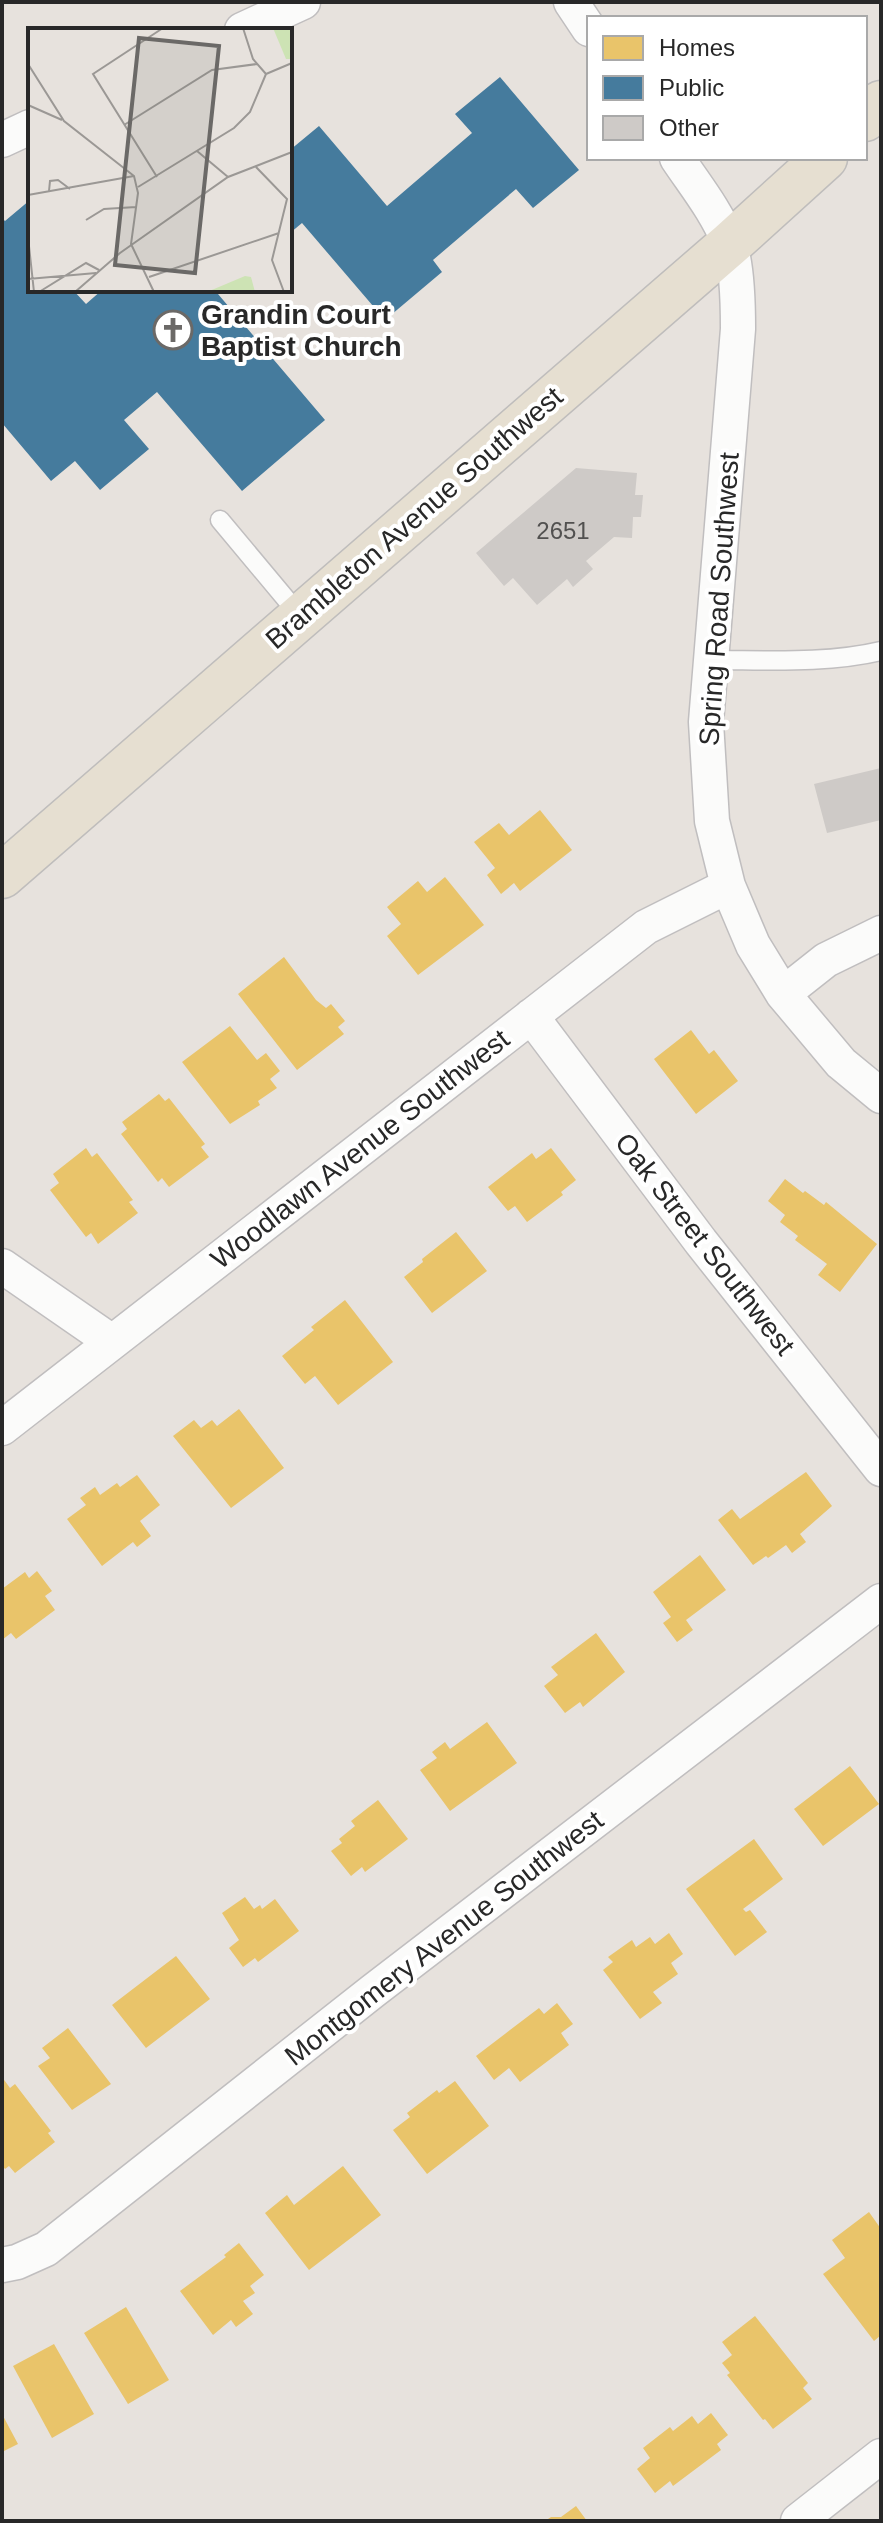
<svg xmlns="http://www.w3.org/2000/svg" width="883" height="2523" font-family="Helvetica,sans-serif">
<rect width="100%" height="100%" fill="#e7e2dd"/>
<path fill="#e9c46a" d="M540,810L572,850L520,891L514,883L501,894L487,875L495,868L474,842L499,823L509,835Z
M445,877L484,925L418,975L387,936L401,924L387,907L418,881L427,892Z
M284,957L316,1000L326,1008L331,1004L345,1021L338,1027L344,1034L297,1070L238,994Z
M230,1026L257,1060L266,1053L280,1071L270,1079L277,1088L258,1101L260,1105L230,1124L182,1062Z
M691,1030L709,1054L714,1050L738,1081L696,1114L654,1059Z
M159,1094L165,1101L169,1098L205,1144L201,1147L209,1157L169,1187L162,1178L158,1182L121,1134L127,1129L122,1122Z
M86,1148L92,1157L97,1153L133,1200L129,1202L138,1213L98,1244L91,1233L86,1237L50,1190L59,1183L53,1174Z
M551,1148L576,1180L561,1192L563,1195L527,1222L515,1206L508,1211L488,1187L532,1153L536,1159Z
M785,1179L803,1193L805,1191L824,1205L826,1202L877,1244L840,1292L818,1275L827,1264L795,1240L798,1236L780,1222L785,1215L768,1201Z
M456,1232L487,1271L432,1313L404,1277L423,1262L422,1259Z
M345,1300L393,1362L338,1405L315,1376L305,1384L282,1356L314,1330L311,1327Z
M239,1409L284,1468L231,1508L173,1436L194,1420L201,1428L212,1420L217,1426Z
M806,1472L832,1506L800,1534L806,1542L792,1553L786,1545L768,1558L766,1556L753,1565L718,1520L732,1509L740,1519Z
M137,1475L160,1505L140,1521L151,1536L137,1547L133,1542L102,1566L67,1519L86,1505L80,1498L95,1487L100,1495L117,1483L120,1487Z
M700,1555L726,1590L686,1620L693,1630L677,1642L663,1623L671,1617L653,1592Z
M37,1571L52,1591L45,1596L55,1610L16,1639L11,1633L2,1640V1589L25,1572L29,1578Z
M596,1633L625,1672L583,1707L580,1702L565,1713L544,1686L558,1675L551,1667Z
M487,1722L517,1763L450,1811L420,1770L437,1758L432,1752L445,1742L450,1749Z
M850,1766L879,1804L823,1846L794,1809Z
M378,1800L408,1839L365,1872L362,1867L351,1876L331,1851L342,1843L339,1839L355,1826L351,1821Z
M754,1839L783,1879L743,1909L746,1912L750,1910L767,1932L735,1956L686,1889Z
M245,1897L254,1909L260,1905L262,1909L275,1899L299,1931L258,1962L255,1958L243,1967L229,1948L239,1940L222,1913Z
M669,1933L683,1954L671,1963L678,1974L653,1992L662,2003L640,2019L603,1970L613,1962L608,1957L632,1940L636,1947L650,1937L655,1944Z
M176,1956L210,1999L146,2048L112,2005Z
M557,2003L573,2024L561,2033L569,2045L520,2082L509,2068L494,2080L476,2056L539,2008L544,2014Z
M68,2028L111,2084L72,2110L38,2066L50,2058L42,2048Z
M2,2077L10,2088L15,2084L51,2131L48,2133L55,2142L15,2173L9,2166L5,2169L2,2165Z
M455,2081L489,2126L427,2174L393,2130L410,2117L407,2113L437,2090L439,2093Z
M343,2166L381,2215L309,2270L265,2213L287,2195L294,2205Z
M869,2212L881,2229V2335L874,2341L823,2274L845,2258L832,2240Z
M239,2243L264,2275L250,2286L255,2293L243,2301L253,2314L236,2327L231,2320L213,2335L180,2291L226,2257L224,2255Z
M126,2307L169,2380L128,2404L84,2333Z
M755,2316L808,2383L803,2388L812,2399L773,2429L765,2419L763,2420L727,2375L730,2373L722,2363L732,2355L722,2342Z
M54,2344L94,2414L52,2438L13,2366Z
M711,2413L728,2435L717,2444L721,2450L673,2486L670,2481L655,2493L637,2469L650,2458L643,2448L670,2427L673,2431L692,2416L698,2424Z
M2,2414L18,2444L2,2452Z
M576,2506L587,2521H545L551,2517H561Z"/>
<path fill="#457b9d" d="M500,77L579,170L533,208L516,189L433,260L442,272L385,320L302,223L290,233V150L319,126L387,206L472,133L455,114Z
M30,200V290H73L86,304L102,290H223L218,294L325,420L242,491L157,392L124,420L149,449L100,490L75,461L51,481L2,423V218L5,221Z"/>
<path fill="#cecac7" d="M576,468L637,473L635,495H643L641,517H633L632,538L614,537L586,561L593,569L573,587L567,579L537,605L513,578L504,586L476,553Z
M881,768V820L827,833L814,784Z"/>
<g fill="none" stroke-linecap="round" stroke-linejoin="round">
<defs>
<path id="service" d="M220,520L301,617
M710,660C767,660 826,664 881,651"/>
<path id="minor" d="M571,2L589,29
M242,30L303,2
M2,140L30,127
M677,158C695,185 717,212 729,243C737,263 738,306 738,329L706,722L712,821L728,886L753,945L783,994L841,1063L881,1096
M783,994L826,960L881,933
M531,1016L701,1242L881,1469
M2,1266L112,1342
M2,1428L646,927L728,886
M2,2265L17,2262L46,2249L373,1991L881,1601
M798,2521L881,2456"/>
<path id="primary" d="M865,119L881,103
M2,876L730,244L825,158"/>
</defs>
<use href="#service" stroke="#c0bebf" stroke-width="21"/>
<use href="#minor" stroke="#c0bebf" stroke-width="37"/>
<use href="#primary" stroke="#bfbdbc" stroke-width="47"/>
<use href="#service" stroke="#fbfbfa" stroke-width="18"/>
<use href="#minor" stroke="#fbfbfa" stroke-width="34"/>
<use href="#primary" stroke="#e6dfd1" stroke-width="44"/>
</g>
<defs>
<symbol id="church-ring" viewBox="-11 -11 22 22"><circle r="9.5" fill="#fff" stroke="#6b6967" stroke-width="1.5"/><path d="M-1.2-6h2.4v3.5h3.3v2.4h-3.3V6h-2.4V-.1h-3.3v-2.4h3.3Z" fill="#6b6967"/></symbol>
</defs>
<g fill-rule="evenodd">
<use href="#church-ring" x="151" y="308" width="44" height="44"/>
</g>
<g text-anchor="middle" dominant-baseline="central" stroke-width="8" stroke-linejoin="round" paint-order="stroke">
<g font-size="24" fill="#525150">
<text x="563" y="530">2651</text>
</g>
<g font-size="28" font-weight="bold" fill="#282828" stroke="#fff" text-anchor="start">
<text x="201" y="314">Grandin Court<tspan x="201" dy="32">Baptist Church</tspan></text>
</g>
<g font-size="28" fill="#282828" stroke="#fff">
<text transform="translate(414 518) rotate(-41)">Brambleton Avenue Southwest</text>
<text transform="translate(719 599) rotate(-86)">Spring Road Southwest</text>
<text transform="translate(360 1149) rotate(-38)">Woodlawn Avenue Southwest</text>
<text transform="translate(705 1244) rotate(52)">Oak Street Southwest</text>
<text transform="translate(444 1938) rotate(-38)">Montgomery Avenue Southwest</text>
</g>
</g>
<g transform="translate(28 28)">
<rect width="264" height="264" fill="#e7e2dd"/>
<path d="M217,248L223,249L227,264H179Z" fill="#cde3b4"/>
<path d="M245,0H264V31H258Z" fill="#cde3b4"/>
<path fill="none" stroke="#9b9895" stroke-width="2" d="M215,0L225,31L238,46M0,36L36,93L106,148L110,165L103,216L126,264M238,46L264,35M0,77L34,92M96,97L184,42L229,36M169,123L200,149M228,139L259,171L244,232L256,264M129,149L65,46L135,0M110,159L206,100L222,84L238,46M21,163L22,153L30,152L42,161M0,167L106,148M58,192L76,181L108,179M0,209L6,264M121,249L251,205M0,251L68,245M11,264L58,235L71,242M47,264L92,225L200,149L264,124"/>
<path fill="#6b6967" fill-opacity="0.15" stroke="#6b6967" stroke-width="4" d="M111,10L191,18L167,245L87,237Z"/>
<rect width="264" height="264" fill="none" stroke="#282828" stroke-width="4"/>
</g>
<rect width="883" height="2523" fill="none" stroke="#282828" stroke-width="8"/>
<rect x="587" y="16" width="280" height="144" fill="#ffffff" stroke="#a9a9a9" stroke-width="2"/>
<rect x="603" y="36" width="40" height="24" fill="#e9c46a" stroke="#a9a9a9" stroke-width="2"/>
<text x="659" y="56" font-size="24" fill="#282828">Homes</text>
<rect x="603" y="76" width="40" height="24" fill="#457b9d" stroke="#a9a9a9" stroke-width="2"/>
<text x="659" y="96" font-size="24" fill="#282828">Public</text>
<rect x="603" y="116" width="40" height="24" fill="#cecac7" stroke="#a9a9a9" stroke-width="2"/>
<text x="659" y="136" font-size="24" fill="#282828">Other</text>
</svg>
